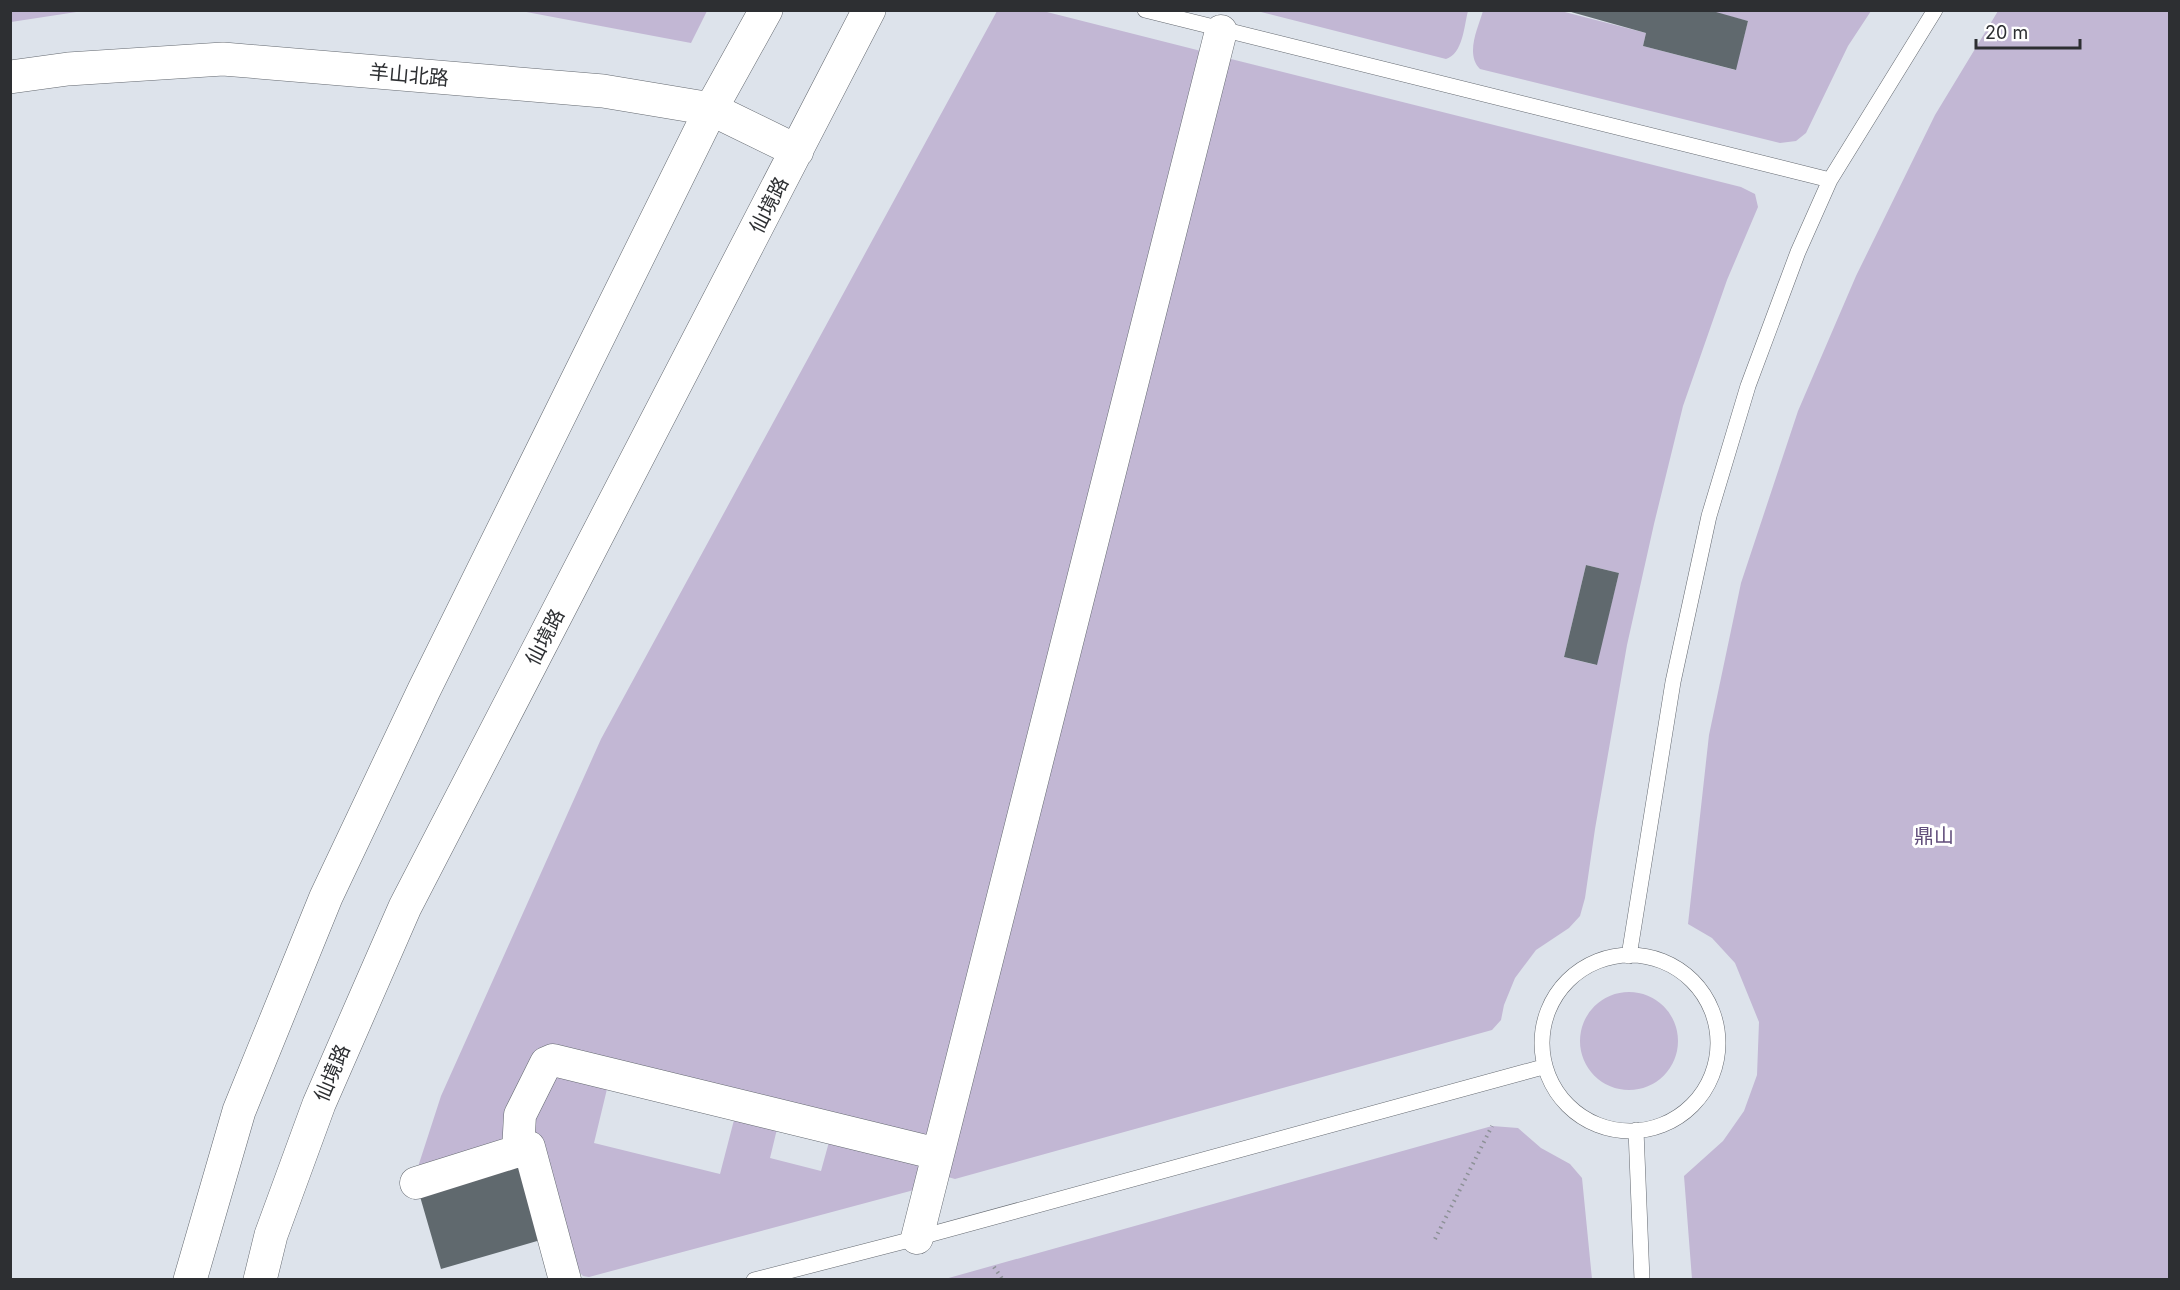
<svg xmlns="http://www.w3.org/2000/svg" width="2180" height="1290" font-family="Inter,'Noto Sans SC',sans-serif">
<rect width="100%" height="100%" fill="#dde3eb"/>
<path fill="#c2b7d4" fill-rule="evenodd" d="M11,10H83V11L11,22Z
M521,11H707L691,43Z
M997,11H1043L1205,52L928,1140L550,1046L508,1146L416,1173L441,1096L601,739Z
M1257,11L1468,10V11C1464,26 1463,54 1446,59Z
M1483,11H1561L1646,33L1643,46L1735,70L1748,21L1709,11H1871L1848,46L1806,133L1796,141L1780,143L1480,69C1465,54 1478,28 1483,11Z
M1998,11H2169V1279H1692L1684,1176L1723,1141L1744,1111L1757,1075L1759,1022L1735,963L1712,938L1688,924L1709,735L1741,583L1798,411L1856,276L1935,115Z
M1223,57L1741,187L1755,194L1758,207L1727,280L1683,406L1654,524L1627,645L1595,829L1585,898L1580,916L1569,928L1536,950L1515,978L1504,1005L1501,1020L1492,1030L955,1179L948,1177ZM1586,565L1619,573L1596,665L1564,657Z
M1580 1041a49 49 0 1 1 98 0a49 49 0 1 1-98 0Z
M554,1075L607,1089L594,1143L720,1174L734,1120L777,1129L770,1158L821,1171L829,1142L921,1164L914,1190L589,1277L583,1276L579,1272L529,1141L530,1113Z
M1492,1126L1518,1128L1541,1148L1570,1164L1582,1178L1592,1279H945Z"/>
<path fill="#60696e" d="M1564,10H1709L1748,21L1736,70L1643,46L1646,33Z
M1586,565L1619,573L1597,665L1564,657Z
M521,1163L544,1239L441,1269L419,1193Z"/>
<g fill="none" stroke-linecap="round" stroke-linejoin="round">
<defs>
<path id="lane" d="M1145,10L1830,180
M1542 1043a88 88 0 1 1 176 0a88 88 0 1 1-176 0Z
M1629,956L1673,682L1709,516L1748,386L1798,252L1830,180L1935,10
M1636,1130L1642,1280
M754,1280L917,1238L1543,1067"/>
<path id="street" d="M518,1151L529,1147L565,1280
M416,1183L518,1151L520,1115L546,1063L553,1060L938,1154
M917,1238L1221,31"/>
<path id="secondary" d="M10,77L68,69L223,59L603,91L711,109L797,151
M190,1280L239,1111L326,897L424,690L711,109L766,10
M260,1280L271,1235L319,1104L405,907L869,10"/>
</defs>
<use href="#lane" stroke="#646970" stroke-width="16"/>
<use href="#street" stroke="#646970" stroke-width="33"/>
<use href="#secondary" stroke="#646970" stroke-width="34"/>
<path stroke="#8d9197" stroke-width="4" stroke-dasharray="1.5 4.5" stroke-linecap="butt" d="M1435,1239L1492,1126
M994,1267L1003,1280"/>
<use href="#lane" stroke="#fff" stroke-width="15"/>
<use href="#street" stroke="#fff" stroke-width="32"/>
<use href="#secondary" stroke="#fff" stroke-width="33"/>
</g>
<g text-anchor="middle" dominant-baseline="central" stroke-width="6" stroke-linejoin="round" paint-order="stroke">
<g font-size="20" fill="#2d2f32" stroke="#fff">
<text transform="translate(409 75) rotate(5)">羊山北路</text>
<text transform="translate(769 205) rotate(-63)">仙境路</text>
<text transform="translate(545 637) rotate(-63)">仙境路</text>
<text transform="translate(332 1073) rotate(-67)">仙境路</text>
</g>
<g font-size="20" fill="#604d7b" stroke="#fff">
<text x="1934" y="836">鼎山</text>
</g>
</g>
<rect width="2180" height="1290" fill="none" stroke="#2d2f32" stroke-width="24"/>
<path d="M1976 39v9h104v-9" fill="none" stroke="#2d2f32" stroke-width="3"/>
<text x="1985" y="39" font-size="18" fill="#2d2f32" stroke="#ffffff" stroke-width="4.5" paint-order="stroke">20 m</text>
</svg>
